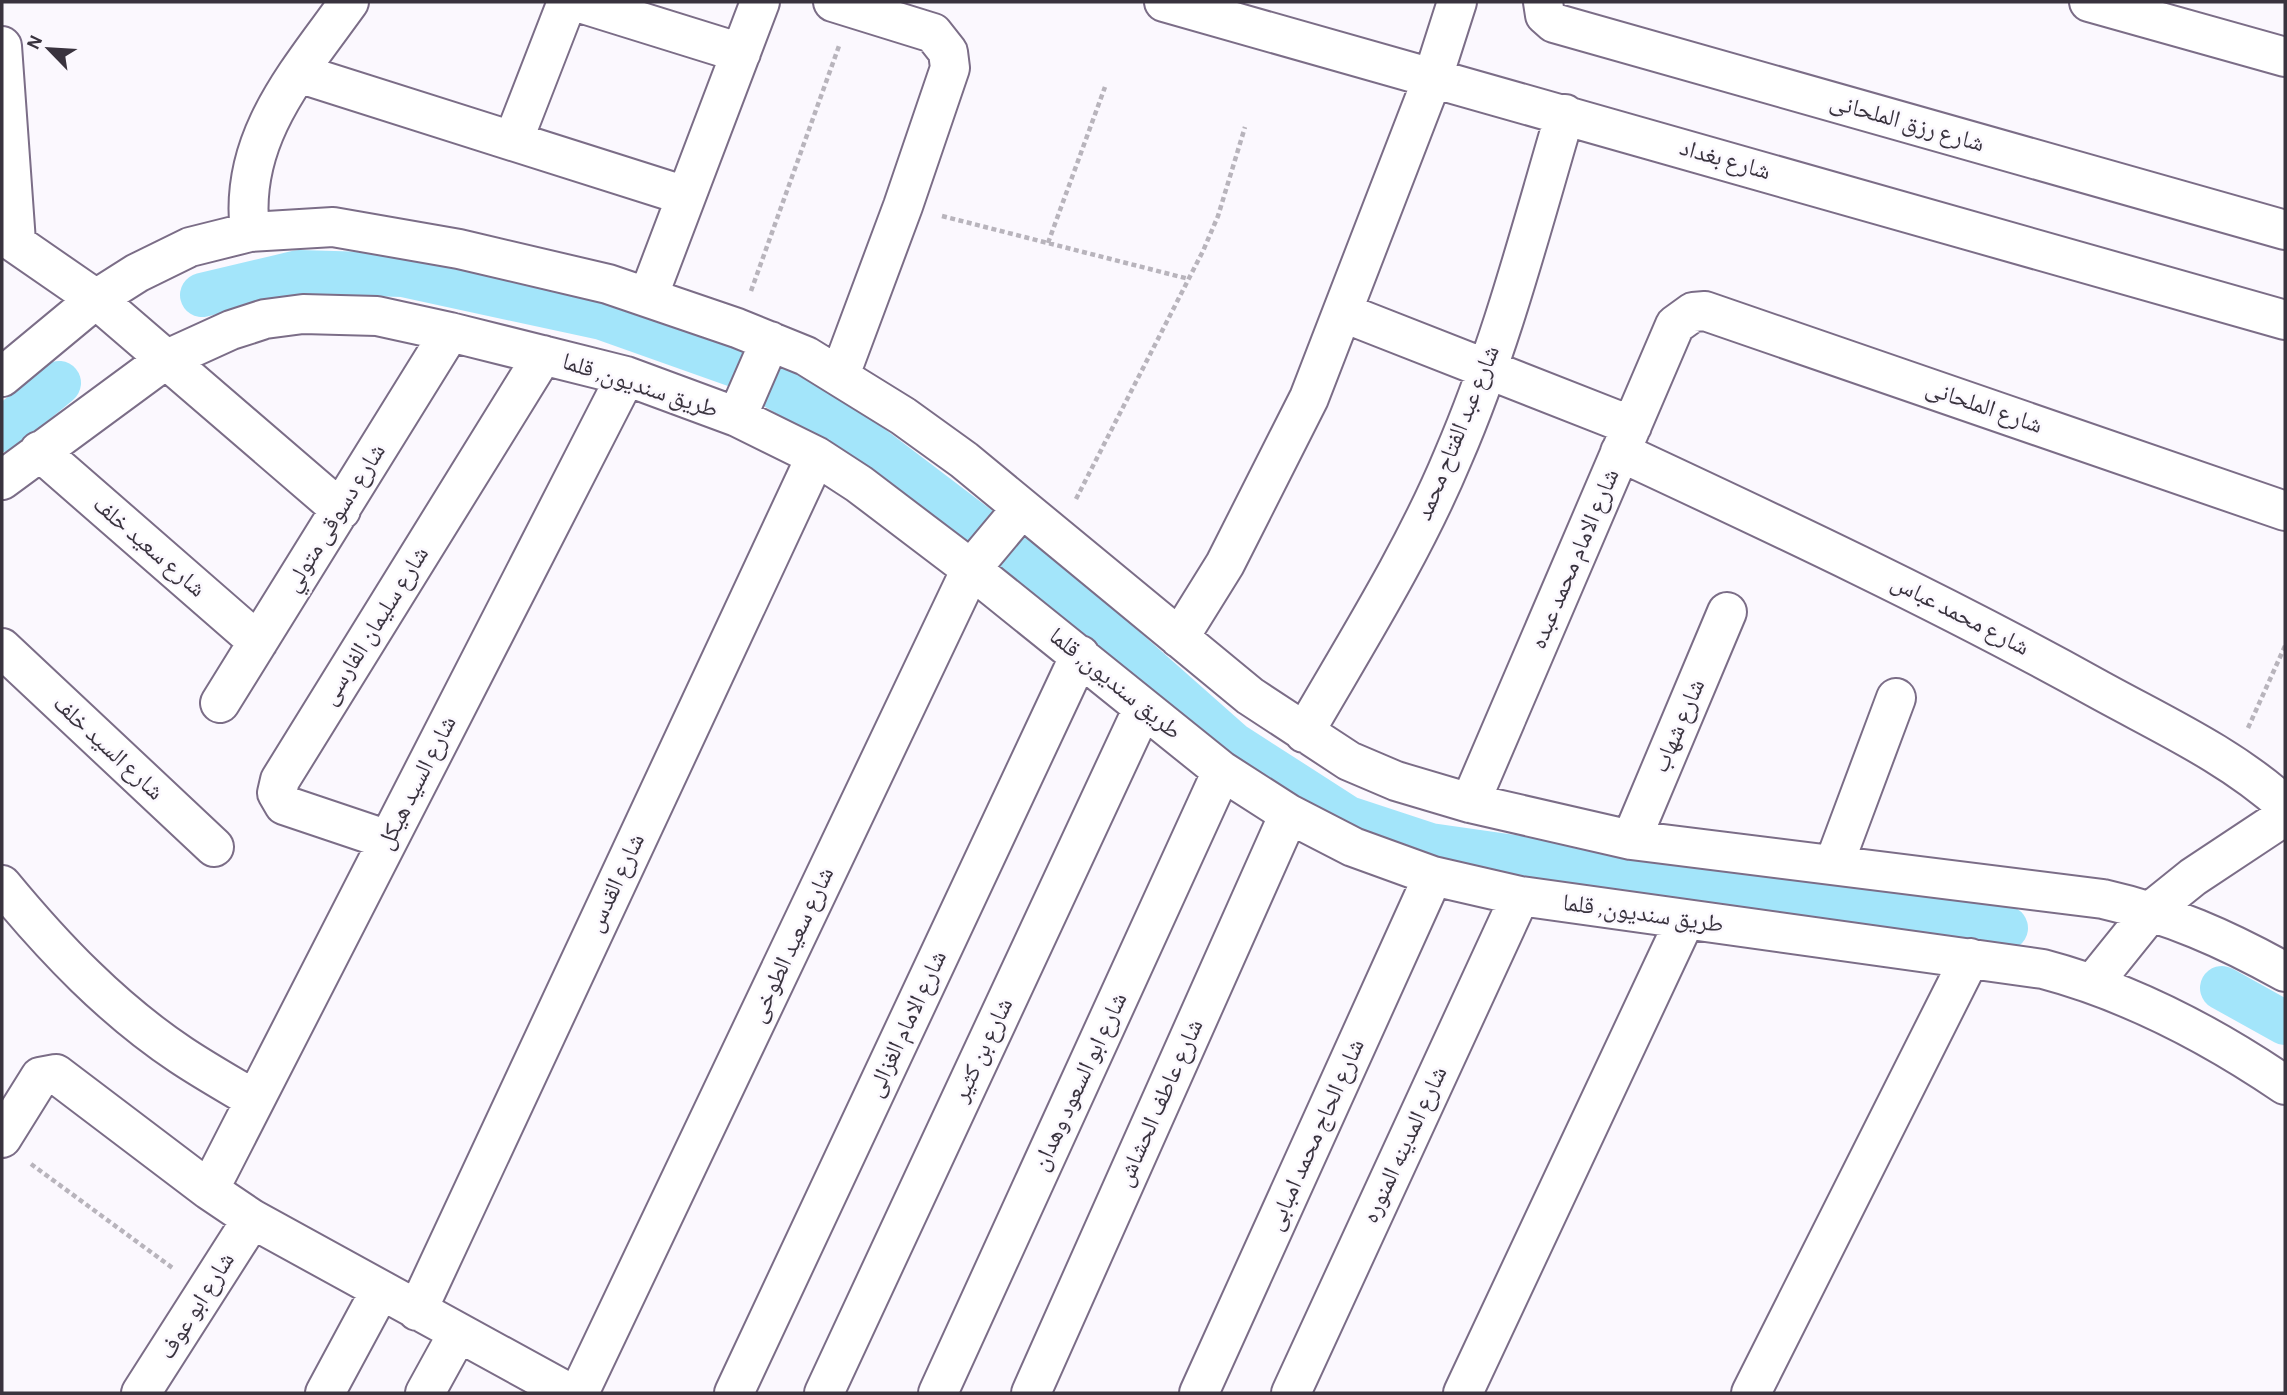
<svg xmlns="http://www.w3.org/2000/svg" width="2287" height="1395" font-family="'Alegreya Sans','Noto Naskh Arabic',sans-serif">
<rect width="100%" height="100%" fill="#fbf8fe"/>
<g fill="none" stroke-linecap="round" stroke-linejoin="round">
<path stroke="#a3e5fa" stroke-width="44" d="M202,295L299,272L403,275L602,318L743,368L859,437L1050,582L1233,744L1348,818L1430,845L2006,928
M2,430L59,383
M2222,988L2285,1023"/>
<defs>
<path id="minor" d="M577,2L741,53
M833,2L933,33L948,52L950,68L903,206L840,375
M1164,2L2285,320
M1543,2L1545,15L1554,23L2285,230
M2089,2L2285,57
M2,46L16,242
M298,73L686,196
M513,141L567,2
M250,232C238,139 298,73 349,2
M2,234L96,299L341,510
M648,297L760,2
M1344,313L1632,426
M2,377L96,299L137,273L190,247L250,232L333,227L459,249L608,284L737,328L806,356L903,416L964,460L1250,696L1349,761L1396,781L1470,803L1631,840L2103,899C2169,914 2226,939 2285,972
M737,417L770,341
M39,451L258,642
M1620,452C1781,527 1941,602 2096,688C2161,724 2230,755 2285,805
M2,480L165,360L231,330L265,319L303,314L377,316L450,332L626,376L737,417L816,456L859,484L971,569L1222,771L1289,814L1353,847L1433,876L1520,896L2043,969C2130,992 2210,1034 2285,1085
M1179,638L1225,564L1309,398L1433,77L1457,2
M2,648L214,847
M220,703L450,332
M1304,733C1356,643 1413,553 1453,457C1501,346 1531,229 1565,114
M1470,803L1675,325L1693,312L1705,311L2285,511
M388,840L284,805L277,793L280,780L543,355
M1631,840L1727,612
M1834,864L1896,698
M2,885C54,948 112,1009 181,1055C205,1071 230,1085 255,1100
M2094,982L2152,910L2193,877L2285,816
M2,1138L40,1077L56,1074L209,1190L252,1219L569,1393
M209,1190L626,376
M417,1311L816,456
M141,1393L252,1219
M325,1393L380,1291
M425,1393L458,1333
M579,1393L971,569L1022,508
M734,1393L1080,655
M824,1393L1143,708
M938,1393L1222,771
M1031,1393L1289,814
M1199,1393L1433,876
M1291,1393L1520,896
M1463,1393L1685,920
M1751,1393L1970,958"/>
</defs>
<use href="#minor" stroke="#7b6d87" stroke-width="42"/>
<path stroke="#b8b4bc" stroke-width="4.5" stroke-dasharray="5 3.5" stroke-linecap="butt" d="M942,216L1189,279
M1048,243L1105,87
M751,291L839,46
M1076,499L1203,251L1218,216L1245,127
M2248,728L2285,646
M31,1164L174,1269"/>
<use href="#minor" stroke="#fff" stroke-width="38"/>
</g>
<g text-anchor="middle" dominant-baseline="central" stroke-width="5" stroke-linejoin="round" paint-order="stroke">
<g font-size="24" fill="#39333e" stroke="#fbf8fe">
<text transform="translate(1907 123) rotate(16)">شارع رزق الملحانى</text>
<text transform="translate(1725 160) rotate(16)">شارع بغداد</text>
<text transform="translate(640 386) rotate(18)">طريق سنديون, قلما</text>
<text transform="translate(1984 407) rotate(19)">شارع الملحانى</text>
<text transform="translate(1458 433) rotate(-68)">شارع عبد الفتاح محمد</text>
<text transform="translate(335 518) rotate(-58)">شارع دسوقى متولي</text>
<text transform="translate(149 547) rotate(41)">شارع سعيد خلف</text>
<text transform="translate(1575 559) rotate(-67)">شارع الامام محمد عبده</text>
<text transform="translate(1960 615) rotate(27)">شارع محمد عباس</text>
<text transform="translate(375 626) rotate(-58)">شارع سليمان الفارسى</text>
<text transform="translate(1115 684) rotate(39)">طريق سنديون, قلما</text>
<text transform="translate(1679 726) rotate(-67)">شارع شهاب</text>
<text transform="translate(108 748) rotate(43)">شارع السيد خلف</text>
<text transform="translate(417 783) rotate(-63)">شارع السيد هيكل</text>
<text transform="translate(616 883) rotate(-65)">شارع القدس</text>
<text transform="translate(1643 914) rotate(8)">طريق سنديون, قلما</text>
<text transform="translate(792 945) rotate(-65)">شارع سعيد الطوخى</text>
<text transform="translate(907 1024) rotate(-65)">شارع الامام الغزالى</text>
<text transform="translate(983 1050) rotate(-65)">شارع بن كثير</text>
<text transform="translate(1080 1082) rotate(-65)">شارع ابو السعود وهدان</text>
<text transform="translate(1160 1103) rotate(-66)">شارع عاطف الحشاش</text>
<text transform="translate(1316 1135) rotate(-66)">شارع الحاج محمد امبابى</text>
<text transform="translate(1405 1145) rotate(-65)">شارع المدينه المنوره</text>
<text transform="translate(197 1306) rotate(-58)">شارع ابو عوف</text>
</g>
</g>
<rect width="2287" height="1395" fill="none" stroke="#39333e" stroke-width="7"/>
<g transform="translate(49 49) rotate(295)" stroke="#fbf8fe" stroke-width="5" paint-order="stroke">
<path d="M0-5L12 26L0 18L-12 26Z" fill="#39333e"/>
<text y="-10" font-size="19" font-weight="bold" text-anchor="middle" fill="#39333e">N</text>
</g>
</svg>
